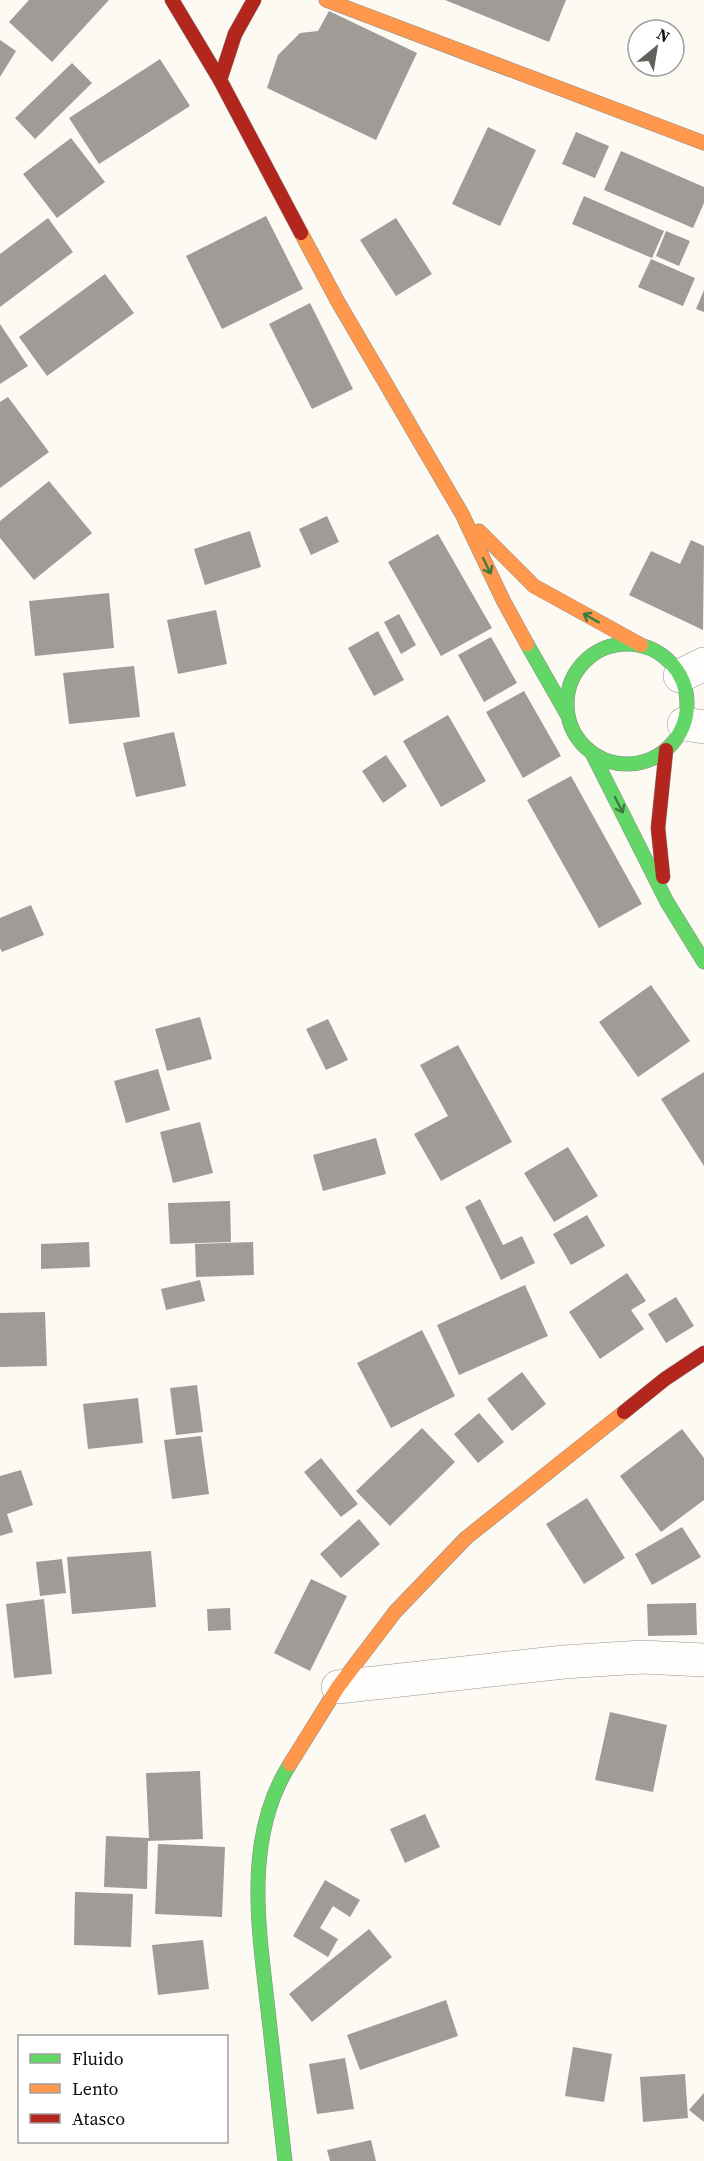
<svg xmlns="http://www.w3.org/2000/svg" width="704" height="2161" font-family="'Source Serif 4',serif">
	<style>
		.building { fill: #9f9c98 }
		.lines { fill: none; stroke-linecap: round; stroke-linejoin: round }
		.street-casing { stroke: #959491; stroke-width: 34 }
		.fast-casing { stroke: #8c8b87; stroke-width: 15 }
		.slow-casing { stroke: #8c8b87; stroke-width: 15 }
		.jam-casing { stroke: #8c8b87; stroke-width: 15 }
		.street { stroke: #fffefd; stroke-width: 33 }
		.fast { stroke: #63d668; stroke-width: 14 }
		.slow { stroke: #ff974d; stroke-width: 14 }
		.jam { stroke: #b3261e; stroke-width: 14 }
		.oneway { stroke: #3d7c40 }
	</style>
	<rect width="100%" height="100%" fill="#fcfaf2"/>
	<path class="building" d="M29 0H109L52 62 9 22Z
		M445 0H566L549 42Z
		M329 11 417 53 376 140 267 88 278 55 300 33 318 31Z
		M0 40 16 51 0 77Z
		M160 59 190 106 99 164 69 118Z
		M72 63 92 83 35 139 15 118Z
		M488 127 536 150 500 226 452 204Z
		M576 132 609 146 595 178 562 164Z
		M71 138 105 182 57 218 23 174Z
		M621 151 704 187V203L693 228 604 190Z
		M584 196 664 231 652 258 572 224Z
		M266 216 303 289 222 329 186 256Z
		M48 218 73 252 0 307V254Z
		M396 218 432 274 396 296 360 240Z
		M666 231 690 241 679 266 656 256Z
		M651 259 695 278 683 306 638 287Z
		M105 274 134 313 47 376 19 337Z
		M704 290V312L696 309Z
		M310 303 353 389 312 409 269 324Z
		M0 324 28 366 0 384Z
		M8 397 49 452 0 488V402Z
		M49 481 92 533 34 580 0 538V521Z
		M327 516 339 542 311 555 299 529Z
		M250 531 261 567 205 585 194 549Z
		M438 534 492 628 441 656 388 562Z
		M691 540 704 546 703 630 629 595 651 551 680 564Z
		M109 593 114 648 35 656 29 601Z
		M216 610 227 664 178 674 167 620Z
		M399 614 416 645 401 654 384 622Z
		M378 631 404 680 374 696 348 648Z
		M491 637 517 683 484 702 458 655Z
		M134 666 140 717 69 724 63 673Z
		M524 691 561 756 523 778 486 712Z
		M448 715 486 781 441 807 403 741Z
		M174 732 186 786 136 797 123 743Z
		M386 755 407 786 383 803 362 771Z
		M571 776 642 904 599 928 527 800Z
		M31 905 44 935 2 952 0 948V918Z
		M651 985 690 1041 638 1077 599 1022Z
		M200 1017 212 1059 167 1071 155 1029Z
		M328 1019 348 1060 326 1070 306 1029Z
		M458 1045 512 1142 441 1181 414 1134 448 1116 420 1065Z
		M158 1069 170 1110 126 1123 114 1081Z
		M704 1072V1166L661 1099Z
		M200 1122 213 1173 173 1183 160 1132Z
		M376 1138 386 1174 323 1191 313 1155Z
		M568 1147 598 1196 554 1222 524 1173Z
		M480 1199 503 1245 522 1236 535 1263 501 1280 465 1207Z
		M230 1201 231 1242 170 1244 168 1203Z
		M587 1215 605 1246 571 1265 553 1234Z
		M89 1242 90 1267 41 1269V1244Z
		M253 1242 254 1275 196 1277 195 1244Z
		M627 1273 646 1301 631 1310 644 1329 600 1359 569 1312Z
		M200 1280 205 1301 166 1310 161 1289Z
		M525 1285 548 1336 459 1375 437 1325Z
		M676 1297 694 1326 666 1343 648 1314Z
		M45 1312 47 1366 0 1367V1313Z
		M422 1330 455 1396 391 1428 357 1363Z
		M522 1372 546 1404 512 1431 487 1399Z
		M197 1385 203 1432 176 1435 170 1388Z
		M138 1398 143 1443 88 1449 83 1404Z
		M479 1413 504 1442 478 1463 454 1434Z
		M422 1428 455 1462 390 1526 356 1491Z
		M682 1429 704 1458V1500L661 1532 620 1476Z
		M201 1436 209 1494 172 1499 164 1440Z
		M321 1458 358 1504 341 1517 304 1472Z
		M21 1470 33 1505 7 1514 13 1532 0 1536V1476Z
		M587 1498 625 1558 584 1584 546 1524Z
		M359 1519 380 1544 341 1578 320 1554Z
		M682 1527 701 1557 652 1585 635 1554Z
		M151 1551 156 1607 72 1614 67 1557Z
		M62 1559 66 1593 40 1596 36 1562Z
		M311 1579 347 1596 310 1671 274 1653Z
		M44 1599 52 1674 14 1678 6 1604Z
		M696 1603 697 1635 648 1636 647 1604Z
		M230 1608 231 1630 208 1631 207 1609Z
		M610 1712 667 1725 653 1792 595 1780Z
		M200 1771 203 1839 148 1841 147 1889 104 1887 106 1836 149 1838 146 1773Z
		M425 1814 440 1847 405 1863 390 1829Z
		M158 1844 225 1847 222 1917 155 1914Z
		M325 1880 360 1900 350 1917 333 1906 320 1928 338 1939 328 1957 293 1936Z
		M75 1892 133 1894 131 1947 74 1945Z
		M369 1929 392 1957 312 2022 289 1994Z
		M203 1940 209 1989 158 1995 152 1945Z
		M446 2000 458 2036 360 2070 347 2035Z
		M573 2047 612 2054 604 2102 565 2096Z
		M345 2058 354 2109 317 2114 309 2064Z
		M685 2074 688 2118 643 2122 640 2077Z
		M704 2093V2122L689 2110Z
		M371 2140 376 2161H330L327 2150Z"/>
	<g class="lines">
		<defs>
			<path id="street" d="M680 676 704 664
				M684 724 704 727
				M338 1687 564 1662 642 1657 704 1660"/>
			<path id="fast" d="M527 644 568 716
				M567 704a60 60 0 1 1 120 0a60 60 0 1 1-120 0Z
				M592 753 667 902 704 962
				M285 2161C279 2111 274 2061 268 2010 259 1929 243 1838 290 1764"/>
			<path id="slow" d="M326 0 704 143
				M301 233 338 302 462 514 503 600 527 644
				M479 531 534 586 641 645
				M290 1764 338 1687 395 1612 466 1538 624 1412"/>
			<path id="jam" d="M172 0 220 80 301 233
				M220 80 235 34 254 0
				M663 877 658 828 666 750
				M624 1412 665 1379 704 1353"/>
		</defs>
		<use href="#street" class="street-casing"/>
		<use href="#fast" class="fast-casing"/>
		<use href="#slow" class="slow-casing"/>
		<use href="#jam" class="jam-casing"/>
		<use href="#street" class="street"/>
		<use href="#fast" class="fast"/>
		<use href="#slow" class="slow"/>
		<use href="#jam" class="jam"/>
	</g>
	<defs><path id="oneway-shaft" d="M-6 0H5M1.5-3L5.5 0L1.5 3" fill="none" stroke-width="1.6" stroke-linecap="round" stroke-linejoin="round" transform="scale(1.5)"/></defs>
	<g class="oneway">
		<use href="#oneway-shaft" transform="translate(487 566) rotate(64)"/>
		<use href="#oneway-shaft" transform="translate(591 618) rotate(-151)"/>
		<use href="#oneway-shaft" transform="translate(619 805) rotate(63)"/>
	</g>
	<rect x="18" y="2035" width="210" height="108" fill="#ffffff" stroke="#9f9f9f" stroke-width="1.5"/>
	<rect x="30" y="2054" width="30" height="9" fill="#63d668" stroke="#9f9f9f" stroke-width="1.5"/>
	<text x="72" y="2065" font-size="18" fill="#0e0e0e">Fluido</text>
	<rect x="30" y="2084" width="30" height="9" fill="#ff974d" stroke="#9f9f9f" stroke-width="1.5"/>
	<text x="72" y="2095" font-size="18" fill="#0e0e0e">Lento</text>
	<rect x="30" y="2114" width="30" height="9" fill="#b3261e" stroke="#9f9f9f" stroke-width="1.5"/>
	<text x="72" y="2125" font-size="18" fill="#0e0e0e">Atasco</text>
	<g transform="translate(656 48) rotate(30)"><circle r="28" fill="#ffffff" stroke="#9f9f9f" stroke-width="1.5"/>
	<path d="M0-4.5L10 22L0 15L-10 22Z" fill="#61615e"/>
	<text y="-9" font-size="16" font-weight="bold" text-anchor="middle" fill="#0e0e0e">N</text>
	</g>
</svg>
